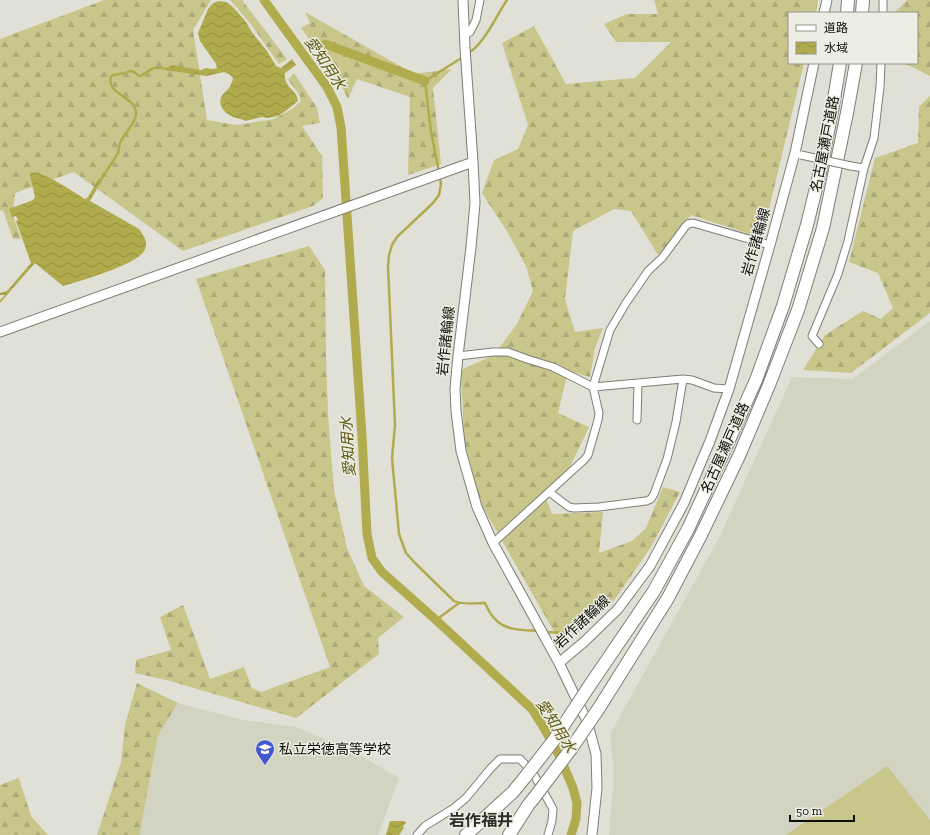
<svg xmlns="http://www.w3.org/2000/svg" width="930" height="835" font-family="'Zilla Slab','Noto Sans JP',serif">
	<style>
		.built { fill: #d3d3c2 }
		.forest { fill: url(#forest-firs) }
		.pitch { fill: #c8c68b }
		.water { fill: url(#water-waves) }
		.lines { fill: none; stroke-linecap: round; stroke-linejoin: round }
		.stream { stroke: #b0ab4c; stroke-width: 2.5 }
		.canal { stroke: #b0ab4c; stroke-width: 9 }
		.street-casing { stroke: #7e7e76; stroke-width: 9 }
		.secondary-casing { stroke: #7e7e76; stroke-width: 11 }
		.highway-casing { stroke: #7e7e76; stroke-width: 14 }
		.street { stroke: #fff; stroke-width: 7 }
		.secondary { stroke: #fff; stroke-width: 9 }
		.highway { stroke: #fff; stroke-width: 12 }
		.street-bridge-casing { stroke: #7e7e76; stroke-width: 9; stroke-linecap: butt }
		.highway-bridge-casing { stroke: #7e7e76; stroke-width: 14; stroke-linecap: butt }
		.street-bridge { stroke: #fff; stroke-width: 7 }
		.highway-bridge { stroke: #fff; stroke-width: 12 }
		.labels { text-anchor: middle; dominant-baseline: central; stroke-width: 3; stroke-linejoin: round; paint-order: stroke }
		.street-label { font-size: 14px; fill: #0e0e0a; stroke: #edede3 }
		.poi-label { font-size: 14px; fill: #0e0e0a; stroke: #edede3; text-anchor: start }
		.water-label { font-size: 15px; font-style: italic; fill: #5e5913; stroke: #edede3 }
		.quarter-label { font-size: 16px; font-weight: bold; fill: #2d2c25; stroke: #edede3 }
	</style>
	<defs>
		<pattern id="forest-firs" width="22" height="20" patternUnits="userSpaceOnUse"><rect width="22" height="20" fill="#c8c68b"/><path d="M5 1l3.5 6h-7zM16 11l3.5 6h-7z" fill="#aba977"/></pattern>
		<pattern id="water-waves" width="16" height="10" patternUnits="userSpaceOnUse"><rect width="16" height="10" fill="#b0ab4c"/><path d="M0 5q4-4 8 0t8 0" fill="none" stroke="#969241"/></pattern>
	</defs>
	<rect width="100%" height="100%" fill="#e0e0d6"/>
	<path class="built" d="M930 321V835H609L614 775 610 734 720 536 792 377 852 379Z
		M178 703 243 720 296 727 358 754 399 778 378 835H140L142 820 158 735Z"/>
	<path class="forest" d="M104 0H211L193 30 207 120 237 125 274 119 292 109 301 101 299 94 288 80 294 73 317 108 320 123 302 126 322 156 323 198 313 206 183 251 74 172 15 193 13 215 21 239H13L3 210 0 211V39Z
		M230 0H242L287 59 279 64 250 23Z
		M654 0H818L816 13H789V63H804L762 238 691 215 658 255 631 211 614 209 573 231 565 299 575 332 603 328 595 348 590 377 568 371 558 413 589 427 568 471 544 493 552 514 603 512 599 553 632 541 646 528 663 487 680 492 651 547 615 599 581 631 556 635 481 504 464 439 461 370 494 355 517 324 533 291 526 266 508 233 482 193 494 160 518 149 528 125 502 43 534 26 566 84 635 78 671 42H616L604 24 627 14H658Z
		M907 0H930V76L904 63H917V13H894Z
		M305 12 414 74 452 69 433 88 441 164 408 175 410 97 357 79 348 99 337 77 301 28 310 23Z
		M930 96V313L851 373 803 370 825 335 863 311 881 319 893 308 878 273 849 262 875 158 918 143 919 107Z
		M309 246 325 270 326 356 328 415 334 490 347 548 364 586 404 617 378 638 379 654 296 718 170 681 135 673 136 660 171 650 160 617 183 605 210 679 244 667 252 688 261 692 330 667 196 279Z
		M137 683 178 703 158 735 142 820 140 835H97L121 762 125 725Z
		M19 778 31 816 48 835H0V785Z"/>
	<path class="pitch" d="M887 766 930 820V835H786Z"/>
	<path class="water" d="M218 1 226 2 233 7 246 22 251 31 267 51 276 66 281 68 292 59 296 65 285 73C283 88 297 89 298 101L287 110 278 116 267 118 262 117 245 121C241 118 237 119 233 117 224 113 216 104 223 94 226 91 230 88 231 84 232 83 233 79 233 78L229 74 224 72 207 76 172 71H167L166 68 172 65 201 70 206 68 212 69 217 68 216 64 200 41 198 33 208 9 212 4Z
		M32 172C46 173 72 191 85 199L88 197 99 178 102 180 90 201 139 229C144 236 149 243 144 251 136 265 80 281 63 286L35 263 0 303V300L5 295H0V293L7 291 31 263 16 221 18 220 16 216 12 217 9 209 33 200 35 197 30 175V173Z
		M390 821H404L406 823 403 826 404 828 399 835H386Z"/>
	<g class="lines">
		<path class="stream" d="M467 54C484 45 496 16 507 0
			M439 172 431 132 425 81 463 57
			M440 177 441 184 439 195 433 203 397 237 392 245 389 255 388 266 395 425 392 458 399 534 406 553 415 563 454 601C462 605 475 603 485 603 488 610 492 617 498 622 509 631 526 630 539 631
			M100 182C104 173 114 161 118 153 119 149 119 145 121 141 125 133 138 120 136 111 133 96 106 94 111 76 118 73 123 75 130 71L134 72 139 76C146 75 149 68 156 68 160 67 165 69 169 69
			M436 620 459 603
			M544 632 569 633"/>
		<path class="canal" d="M264 0 327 87 337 107 341 127 356 347 362 436 367 534 372 558 382 572 436 620 532 709 544 728 560 757 573 788 577 803 576 819 571 835
			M325 44 425 81"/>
		<defs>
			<path id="street" d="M883 13V0
				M464 35 470 32 476 20 480 0
				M851 166 864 168 874 138 880 87 881 63
				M819 344 812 336 838 274 848 241 864 168
				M458 356 493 352H508L527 359 553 367 593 387 683 379 692 380 714 388 729 389
				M637 420 638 383
				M549 492 569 507 574 508 599 507 646 501 651 499 654 494 667 459 676 422 683 379
				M493 543 585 459 588 455 598 420 599 413 593 387 610 330 626 303 648 271 662 258 685 227 688 224 693 223 770 245
				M417 835 425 826 454 808 466 798 490 769 500 759H520L533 773 553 809 552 821 548 835"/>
			<path id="secondary" d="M463 0 465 48 473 162 475 203 471 247 458 356 455 389 456 411 461 451 477 507 493 543 559 663 587 721 596 754 597 788 592 835
				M824 13 827 0
				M0 332 473 162
				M559 663 584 642 618 609 650 566 684 503 710 441 729 389 770 245 795 153 814 63"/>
			<path id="highway" d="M847 13 848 0
				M862 13 863 0
				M588 688 654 591 688 529 725 449 756 380 783 306 807 225 820 172 832 111 840 63
				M599 708 668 598 701 535 739 456 769 385 798 310 823 228 847 113 856 63
				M466 835 513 792 526 776
				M509 835 529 804 534 798"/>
		</defs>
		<use href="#street" class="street-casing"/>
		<use href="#secondary" class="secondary-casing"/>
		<use href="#highway" class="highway-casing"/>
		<use href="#street" class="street"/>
		<use href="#secondary" class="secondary"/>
		<use href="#highway" class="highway"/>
		<defs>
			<path id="street-bridge" d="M801 155 851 166"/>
			<path id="highway-bridge" d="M526 776 554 740 588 688
				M534 798 571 749 599 708"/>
		</defs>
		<use href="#street-bridge" class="street-bridge-casing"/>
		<use href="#highway-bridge" class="highway-bridge-casing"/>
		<use href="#street-bridge" class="street-bridge"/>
		<use href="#highway-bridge" class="highway-bridge"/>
	</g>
	<defs>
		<symbol id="school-pin" viewBox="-11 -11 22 30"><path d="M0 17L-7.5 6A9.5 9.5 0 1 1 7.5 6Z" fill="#4259cc" stroke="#edede3"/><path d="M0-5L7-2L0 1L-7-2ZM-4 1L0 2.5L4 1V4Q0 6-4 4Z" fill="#fff"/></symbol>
	</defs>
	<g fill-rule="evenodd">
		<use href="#school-pin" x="254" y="738" width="22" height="30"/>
	</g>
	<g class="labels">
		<g class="street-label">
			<text transform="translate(825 144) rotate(-79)">名古屋瀬戸道路</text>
			<text transform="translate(756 242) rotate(-74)">岩作諸輪線</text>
			<text transform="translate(446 341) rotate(-84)">岩作諸輪線</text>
			<text transform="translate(725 448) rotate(-66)">名古屋瀬戸道路</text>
			<text transform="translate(582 622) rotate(-43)">岩作諸輪線</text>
		</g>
		<g class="poi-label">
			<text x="279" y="749">私立栄徳高等学校</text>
		</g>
		<g class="water-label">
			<text transform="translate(325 63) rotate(56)">愛知用水</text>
			<text transform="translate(348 447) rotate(-94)">愛知用水</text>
			<text transform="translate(556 726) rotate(58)">愛知用水</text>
		</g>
		<g class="quarter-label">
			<text x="481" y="820">岩作福井</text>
		</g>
	</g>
	<rect x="788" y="12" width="130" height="52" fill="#edede3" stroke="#94948c"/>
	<rect x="796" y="25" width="20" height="6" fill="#ffffff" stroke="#94948c"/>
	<text x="824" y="32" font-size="12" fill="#0e0e0a">道路</text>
	<rect x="796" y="42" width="20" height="12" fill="url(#water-waves)" stroke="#94948c"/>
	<text x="824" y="52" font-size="12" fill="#0e0e0a">水域</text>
	<path d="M790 815v6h64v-6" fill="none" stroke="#0e0e0a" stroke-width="2"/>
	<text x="796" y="815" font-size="12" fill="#0e0e0a" stroke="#edede3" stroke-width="3" paint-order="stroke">50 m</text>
</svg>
